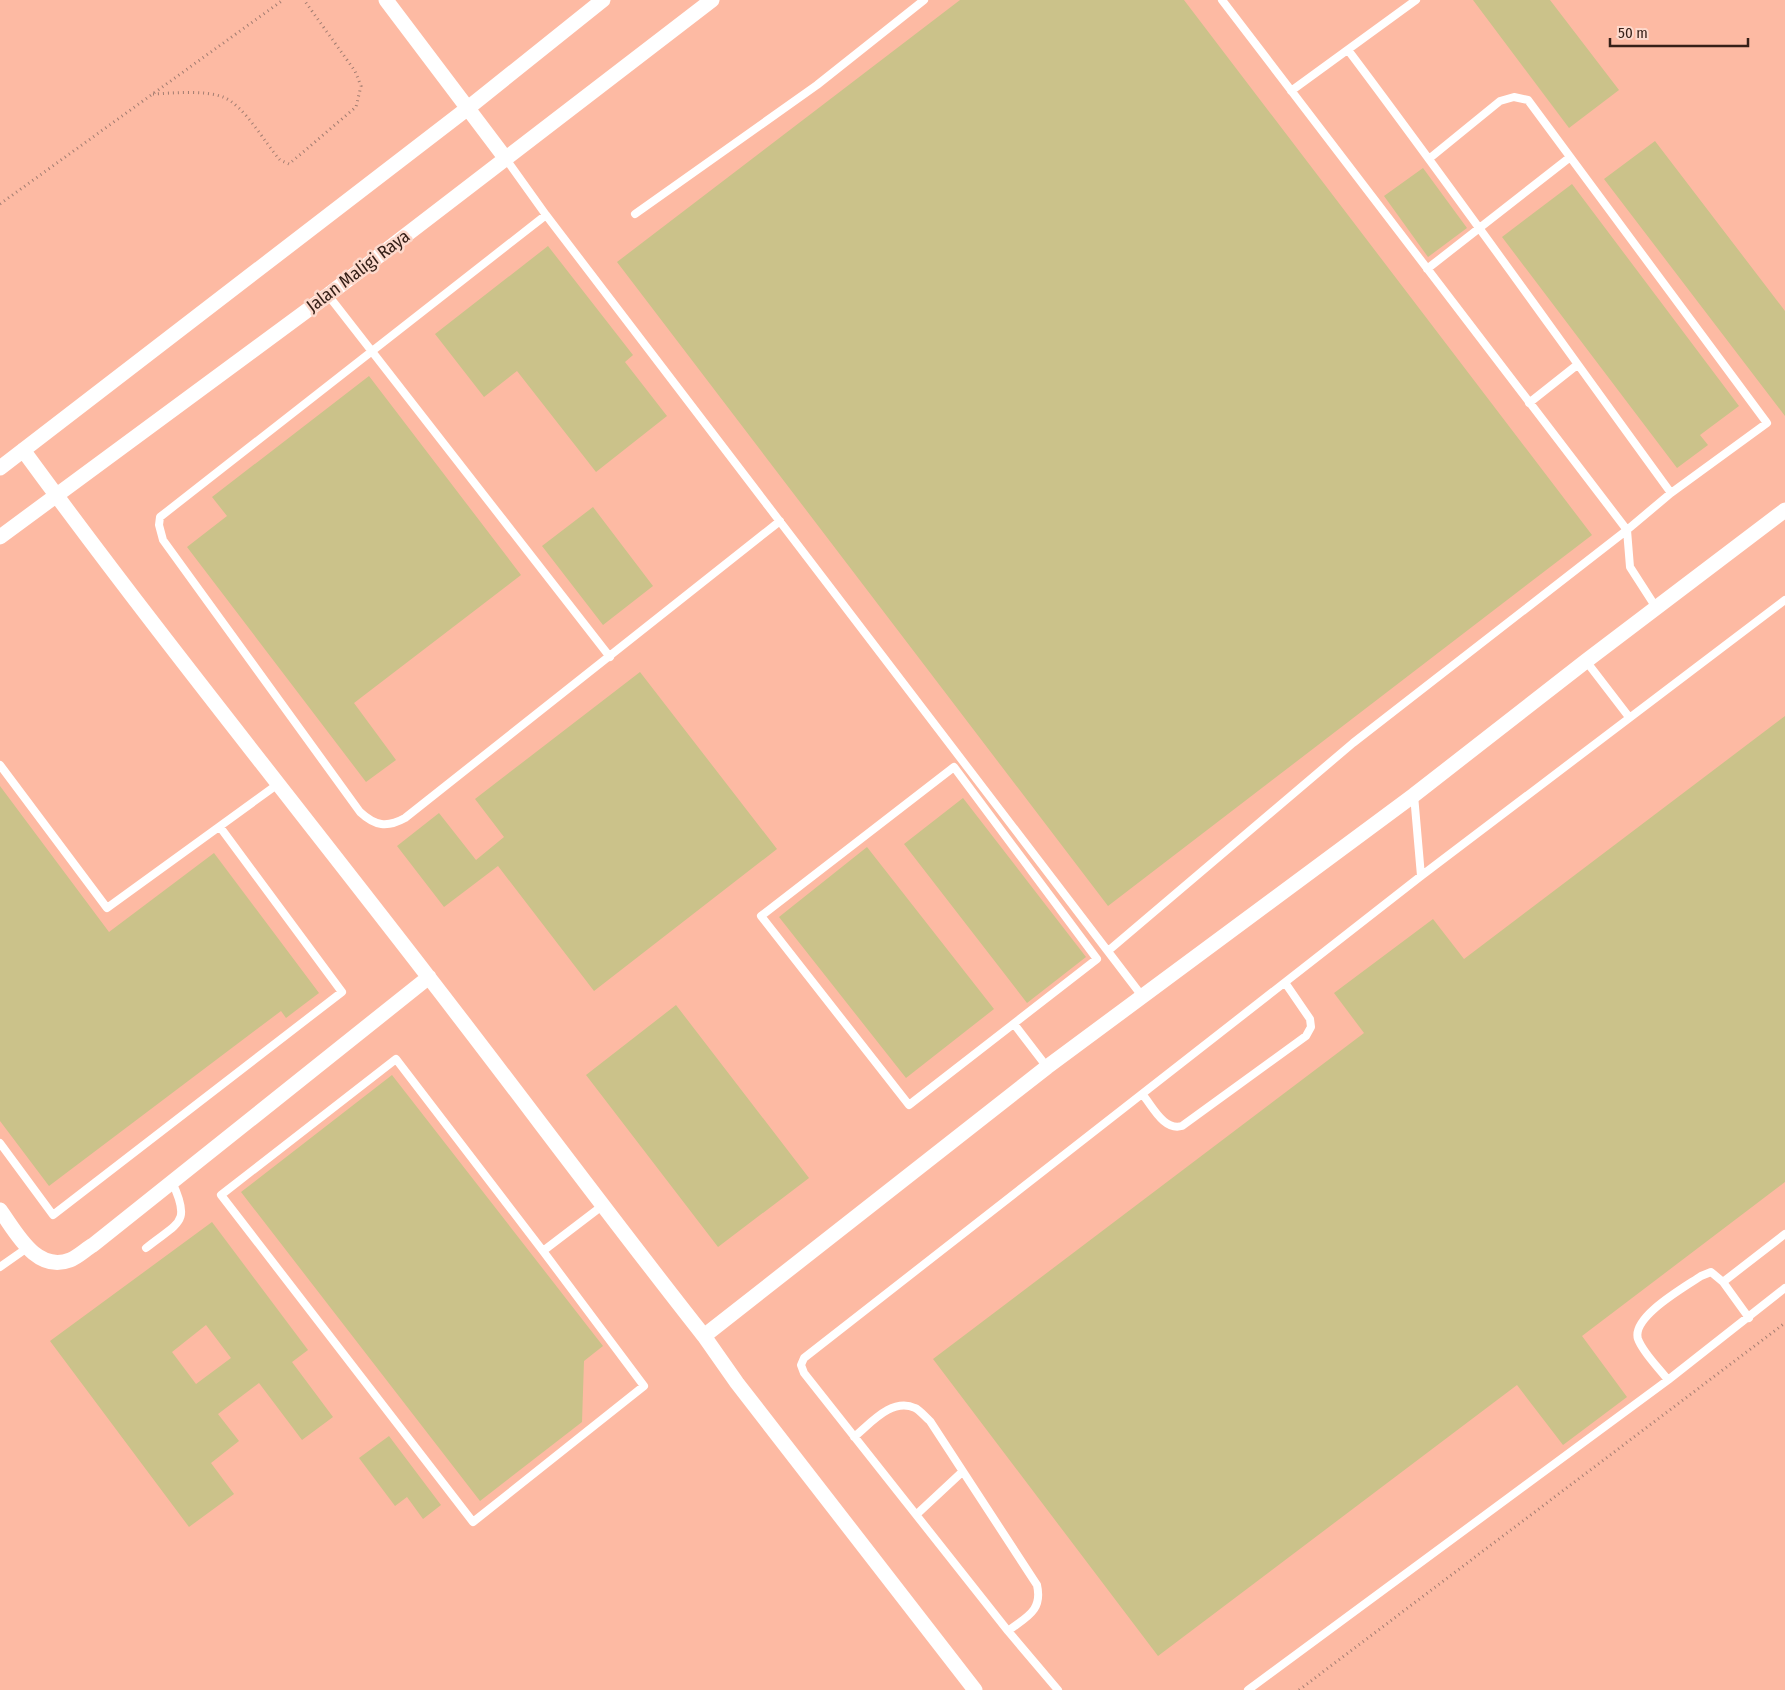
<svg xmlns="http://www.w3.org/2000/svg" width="1785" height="1690" font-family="'Fira Sans Condensed',sans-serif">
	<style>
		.built { fill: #fdbaa3 }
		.building { fill: #cbc28a; fill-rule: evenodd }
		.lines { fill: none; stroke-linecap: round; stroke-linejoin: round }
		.path { stroke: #a27d71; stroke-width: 3; stroke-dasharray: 1 4; stroke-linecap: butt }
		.service { stroke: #fff; stroke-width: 8 }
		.minor { stroke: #fff; stroke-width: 15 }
		.labels { text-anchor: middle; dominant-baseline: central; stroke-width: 5; stroke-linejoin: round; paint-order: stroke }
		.street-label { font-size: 18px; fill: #362018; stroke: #fdd9cc }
	</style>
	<rect width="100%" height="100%" fill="#f8c8b8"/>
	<path class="built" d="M0 0H1785V1690H0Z"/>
	<path class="building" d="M960 0H1184L1592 535 1108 906 617 262Z
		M1473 0H1550L1619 90 1569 128Z
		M1655 141 1785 311V416L1604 179Z
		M1423 168 1467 228 1428 257 1384 196Z
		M1572 184 1739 406 1700 435 1708 445 1677 468 1502 237Z
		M548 246 633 355 625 362 667 416 596 472 517 371 484 397 435 334Z
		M369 376 521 575 354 703 396 760 366 782 187 547 227 516 212 497Z
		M593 507 653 586 603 625 542 546Z
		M640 672 777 849 594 991 498 866 444 907 397 846 439 813 476 860 504 837 475 799Z
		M1785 716V1182L1582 1336 1627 1397 1563 1445 1517 1385 1158 1656 933 1359 1364 1033 1334 993 1433 919 1464 959Z
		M0 786 109 932 214 853 319 993 286 1018 281 1011 49 1186 0 1121Z
		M963 798 1086 957 1027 1003 904 844Z
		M867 847 994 1009 906 1078 779 917Z
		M676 1005 809 1178 718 1247 586 1075Z
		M392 1075 603 1346 584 1361 582 1422 480 1501 241 1192Z
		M212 1222 308 1350 292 1362 333 1417 302 1440 259 1383 218 1414 239 1441 211 1463 234 1494 189 1527 50 1341ZM206 1325 231 1358 196 1384 172 1352Z
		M389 1436 441 1505 423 1519 407 1497 395 1506 359 1458Z"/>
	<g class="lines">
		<path class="path" d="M153 94C173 93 205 90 223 97 244 105 265 143 280 160L289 164 356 107 361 86 355 71 304 0
			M0 204 283 0
			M1299 1690 1785 1323"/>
		<path class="service" d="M1222 0 1627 530 1630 567 1657 609
			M1348 50C1458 196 1563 345 1671 493
			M1291 91 1416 0
			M506 159 546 215 1142 996
			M635 214 817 85 924 0
			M546 215 160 517 159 525 163 540 360 812C375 826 387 828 405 818L780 521
			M1427 269 1569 158
			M328 295 610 657
			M1529 403 1577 365
			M1586 661 1629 717
			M0 765 107 908 278 784
			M954 767 1097 959 909 1105 761 916Z
			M1414 795 1421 876
			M1108 951 1353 743 1627 530 1671 493 1767 423 1528 100 1514 97 1500 101 1430 158
			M1014 1024 1047 1067
			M1143 1095C1153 1107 1164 1131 1182 1126L1306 1036 1311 1027 1310 1019 1286 984
			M0 1143 53 1215 342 992 220 827
			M146 1248C178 1222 192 1224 172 1182
			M543 1251 644 1386 473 1522 221 1195 396 1059 543 1251 602 1206
			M0 1267 27 1248
			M1723 1282 1785 1234
			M1668 1380C1659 1368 1643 1353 1638 1339 1631 1317 1685 1287 1701 1276L1711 1272 1723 1282 1749 1318
			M854 1437C870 1424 892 1397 915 1408 920 1410 925 1417 930 1421L1037 1585C1043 1611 1026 1617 1008 1631
			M917 1514 961 1473
			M1058 1690 1008 1631 804 1373 801 1365 804 1358 1421 876 1785 600
			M1248 1690 1668 1380 1785 1288"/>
		<path class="minor" d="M386 0 506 159
			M23 450C153 628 292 800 427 975 520 1095 610 1217 704 1336L1047 1067 1414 795 1586 661 1785 510
			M0 468 468 108 603 0
			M0 537 328 295 712 0
			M0 1210C16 1232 36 1273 70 1260 78 1257 86 1249 93 1245L429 977
			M704 1336 737 1383 975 1690"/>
	</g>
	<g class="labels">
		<g class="street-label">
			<text transform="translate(358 271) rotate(-37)">Jalan Maligi Raya</text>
		</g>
	</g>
	<path d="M1610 38v8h138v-8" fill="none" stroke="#362018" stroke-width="2.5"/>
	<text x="1618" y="38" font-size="15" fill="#362018" stroke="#fdd9cc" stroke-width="4" paint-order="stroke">50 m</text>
</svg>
